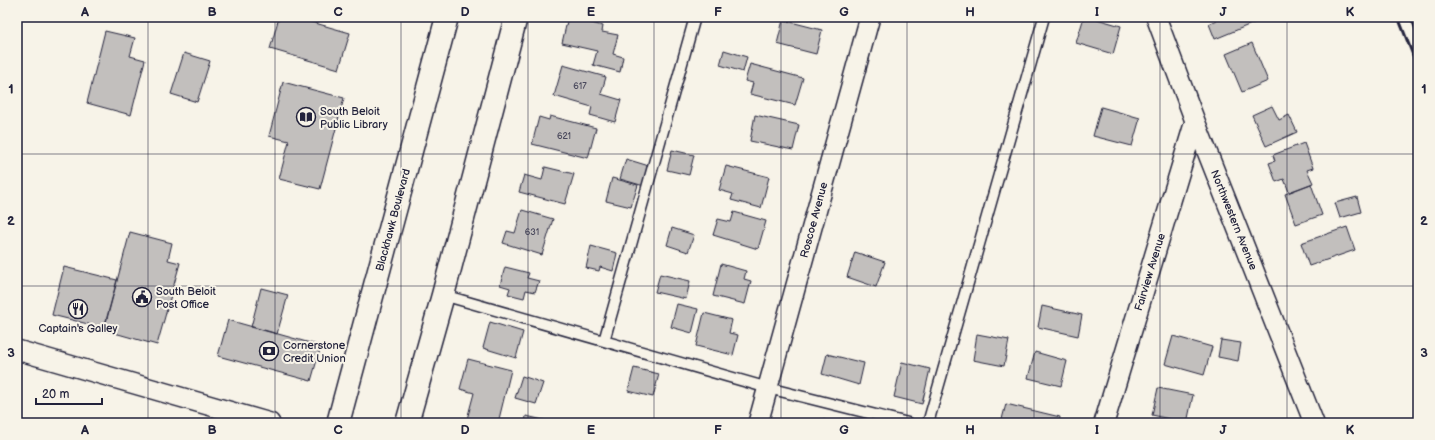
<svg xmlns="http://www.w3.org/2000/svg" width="1435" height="440" font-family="'Balsamiq Sans',sans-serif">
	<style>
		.building { fill: #c2bfbd; stroke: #22223b }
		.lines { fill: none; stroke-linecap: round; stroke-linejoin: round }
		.lane-casing { stroke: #22223b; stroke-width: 13 }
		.street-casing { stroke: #22223b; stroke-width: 22 }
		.primary-casing { stroke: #22223b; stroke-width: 25 }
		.lane { stroke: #f7f3e8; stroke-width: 10 }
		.street { stroke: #f7f3e8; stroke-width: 19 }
		.primary { stroke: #f7f3e8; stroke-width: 22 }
		.rail { stroke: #22223b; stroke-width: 3 }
		.grid { fill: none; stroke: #22223b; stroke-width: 1; stroke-opacity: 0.55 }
		.labels { text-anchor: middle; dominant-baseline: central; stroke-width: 4; stroke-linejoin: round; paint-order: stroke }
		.number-label { font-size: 9px; fill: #4a495c }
		.poi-label { font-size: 11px; fill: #22223b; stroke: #f7f3e8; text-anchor: start }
		.street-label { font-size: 11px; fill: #22223b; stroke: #f7f3e8 }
		.neatline { fill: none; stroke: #22223b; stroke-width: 1.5 }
		.grid-label { font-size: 13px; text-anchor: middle; font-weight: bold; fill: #22223b }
	</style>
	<rect width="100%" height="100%" fill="#f7f3e8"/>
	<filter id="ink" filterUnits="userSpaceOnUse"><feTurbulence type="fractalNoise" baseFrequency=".025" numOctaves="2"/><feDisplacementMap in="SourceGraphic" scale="8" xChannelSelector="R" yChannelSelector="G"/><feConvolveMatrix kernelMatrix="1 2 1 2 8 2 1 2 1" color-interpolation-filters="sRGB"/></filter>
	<g filter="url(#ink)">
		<path class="building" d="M279 17H294L350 33 339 69 270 49Z
			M568 17 603 26 602 32 618 35 613 54 623 57 620 72 593 65 597 51 562 43Z
			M1084 17H1090L1121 26 1113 54 1076 43Z
			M1216 17H1254L1256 22 1215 39 1209 24 1217 20Z
			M783 20 822 30 816 54 777 44Z
			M105 31 135 38 130 56 145 60 131 115 87 103Z
			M1252 43 1268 81 1242 92 1226 54Z
			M724 50 747 57 743 72 720 65Z
			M184 53 210 61 197 102 171 94Z
			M750 64 803 78 795 105 750 94 753 83 745 81Z
			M563 65 606 77 601 94 621 100 615 122 590 115 592 107 554 96Z
			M283 82 344 98 320 189 279 179 289 141 269 136Z
			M1272 106 1279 120 1289 115 1297 132 1266 146 1252 115Z
			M1101 107 1140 118 1132 146 1093 136Z
			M755 115 799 125 793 150 750 141Z
			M550 116 596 128 588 158 532 144 539 117 549 120Z
			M1304 143 1313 168 1307 170 1313 183 1289 192 1284 179 1276 182 1269 163 1275 161 1273 155Z
			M672 150 694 155 689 175 667 170Z
			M626 159 649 166 644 186 620 179Z
			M726 166 769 177 761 208 731 200 733 194 719 190Z
			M545 167 574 174 565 204 519 192 524 175 542 180Z
			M612 178 638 185 631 207 606 201Z
			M1311 184 1322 215 1296 224 1285 194Z
			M1357 197 1361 212 1340 218 1335 203Z
			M522 210 553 219 542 255 503 243 507 231 515 233Z
			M734 212 766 221 758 249 713 235 718 219 731 222Z
			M1347 227 1355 250 1309 266 1301 243Z
			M672 228 694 235 688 252 667 245Z
			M130 232 172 243 168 260 180 263 157 345 104 330Z
			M591 246 617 253 613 271 600 267 599 271 586 268Z
			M855 252 885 262 876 287 847 277Z
			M721 264 746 271 744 279 751 281 745 304 713 296Z
			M64 267 117 280 104 328 52 315Z
			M505 267 529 273 527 278 539 281 535 292 526 290 524 298 508 294 510 288 500 285Z
			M660 274 690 281 686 299 655 292Z
			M261 288 288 295 277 334 251 327Z
			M677 304 698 309 692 333 671 327Z
			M1042 306 1082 315 1078 336 1038 327Z
			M704 313 732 320 729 333 738 335 733 355 696 346Z
			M228 320 321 346 311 381 218 356Z
			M490 322 523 332 516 358 483 348Z
			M977 334 1009 340 1004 366 973 360Z
			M1173 336 1212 347 1204 375 1165 364Z
			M1221 340 1241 343 1238 361 1218 357Z
			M1035 352 1067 361 1061 386 1028 378Z
			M827 354 864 363 859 385 822 374Z
			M468 359 511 370 498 423H466L474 393 460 389Z
			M902 362 930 369 922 404 894 397Z
			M634 368 659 374 653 397 628 391Z
			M522 376 543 383 536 404 515 398Z
			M1158 388 1193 395 1187 423 1152 415Z
			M1006 404 1060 417 1059 423H1001Z
			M526 416 552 422V423H525Z
			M821 419 836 423H820Z"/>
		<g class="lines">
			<defs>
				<path id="lane" d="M443 295 768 388 908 423
					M604 341 695 17
					M928 423 1044 17"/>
				<path id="street" d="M1156 17 1195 121 1314 423
					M17 350 270 423
					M758 423 870 17
					M1104 423 1195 121"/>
				<path id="primary" d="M338 423 447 17
					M407 423 443 295 516 17"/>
			</defs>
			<use href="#lane" class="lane-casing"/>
			<use href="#street" class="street-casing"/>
			<use href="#primary" class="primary-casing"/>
			<use href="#lane" class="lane"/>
			<use href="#street" class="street"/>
			<use href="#primary" class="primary"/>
			<path class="rail" d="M1398 17 1418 68
				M1411 17 1418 35"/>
		</g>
	</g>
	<path class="grid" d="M148 17V423M275 17V423M401 17V423M528 17V423M654 17V423M781 17V423M907 17V423M1034 17V423M1160 17V423M1287 17V423M17 154H1418M17 286H1418"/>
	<defs>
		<symbol id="library-ring" viewBox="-11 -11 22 22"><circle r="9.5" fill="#f7f3e8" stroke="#22223b" stroke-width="1.5"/><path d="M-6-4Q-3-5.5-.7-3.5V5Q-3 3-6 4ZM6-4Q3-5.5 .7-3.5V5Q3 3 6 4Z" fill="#22223b"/></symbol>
		<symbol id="civic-ring" viewBox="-11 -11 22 22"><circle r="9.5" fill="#f7f3e8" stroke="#22223b" stroke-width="1.5"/><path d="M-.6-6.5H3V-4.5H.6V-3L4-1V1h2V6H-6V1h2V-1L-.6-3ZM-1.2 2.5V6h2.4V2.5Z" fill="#22223b"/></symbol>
		<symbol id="restaurant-ring" viewBox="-11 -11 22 22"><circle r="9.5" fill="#f7f3e8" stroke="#22223b" stroke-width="1.5"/><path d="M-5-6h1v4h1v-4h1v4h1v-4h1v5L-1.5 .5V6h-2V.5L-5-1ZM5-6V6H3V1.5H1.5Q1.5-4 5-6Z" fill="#22223b"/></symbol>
		<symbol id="bank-ring" viewBox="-11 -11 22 22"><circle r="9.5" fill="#f7f3e8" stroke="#22223b" stroke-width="1.5"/><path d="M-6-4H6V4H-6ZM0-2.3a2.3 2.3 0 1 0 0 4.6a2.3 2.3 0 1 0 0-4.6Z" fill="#22223b"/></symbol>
	</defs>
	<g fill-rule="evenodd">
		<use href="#library-ring" x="295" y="106" width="22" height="22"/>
		<use href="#civic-ring" x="131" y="286" width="22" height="22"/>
		<use href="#restaurant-ring" x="67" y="298" width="22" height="22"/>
		<use href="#bank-ring" x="258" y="340" width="22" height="22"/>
	</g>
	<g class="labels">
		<g class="number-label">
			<text x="580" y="86">617</text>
			<text x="564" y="136">621</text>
			<text x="532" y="232">631</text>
		</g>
		<g class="poi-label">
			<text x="320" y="111">South Beloit<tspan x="320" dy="13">Public Library</tspan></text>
			<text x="156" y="291">South Beloit<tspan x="156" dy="13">Post Office</tspan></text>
			<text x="78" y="328" text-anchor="middle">Captain's Galley</text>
			<text x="283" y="345">Cornerstone<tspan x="283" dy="13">Credit Union</tspan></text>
		</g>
		<g class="street-label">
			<text transform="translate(393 220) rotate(-75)">Blackhawk Boulevard</text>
			<text transform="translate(814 220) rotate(-75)">Roscoe Avenue</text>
			<text transform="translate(1234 220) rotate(68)">Northwestern Avenue</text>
			<text transform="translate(1150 272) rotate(-73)">Fairview Avenue</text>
		</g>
	</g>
	<rect width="1435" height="440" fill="none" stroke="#f7f3e8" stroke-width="44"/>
	<path d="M36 398v6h66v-6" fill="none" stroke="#22223b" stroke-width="2"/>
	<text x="42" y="398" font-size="12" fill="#22223b" stroke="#f7f3e8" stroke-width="3" paint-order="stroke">20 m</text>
	<rect x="22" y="22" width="1391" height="396" class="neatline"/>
	<g class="grid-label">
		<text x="85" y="16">A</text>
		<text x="212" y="16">B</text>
		<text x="338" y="16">C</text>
		<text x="465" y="16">D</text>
		<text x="591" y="16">E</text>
		<text x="718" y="16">F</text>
		<text x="844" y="16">G</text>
		<text x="970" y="16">H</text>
		<text x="1097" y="16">I</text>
		<text x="1223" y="16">J</text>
		<text x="1350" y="16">K</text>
		<text x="11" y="93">1</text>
		<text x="1424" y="93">1</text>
		<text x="11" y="225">2</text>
		<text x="1424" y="225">2</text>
		<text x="11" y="357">3</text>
		<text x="1424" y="357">3</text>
		<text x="85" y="434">A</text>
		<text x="212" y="434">B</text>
		<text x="338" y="434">C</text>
		<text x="465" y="434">D</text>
		<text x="591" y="434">E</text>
		<text x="718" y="434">F</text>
		<text x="844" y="434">G</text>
		<text x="970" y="434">H</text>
		<text x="1097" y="434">I</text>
		<text x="1223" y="434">J</text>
		<text x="1350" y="434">K</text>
	</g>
</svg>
